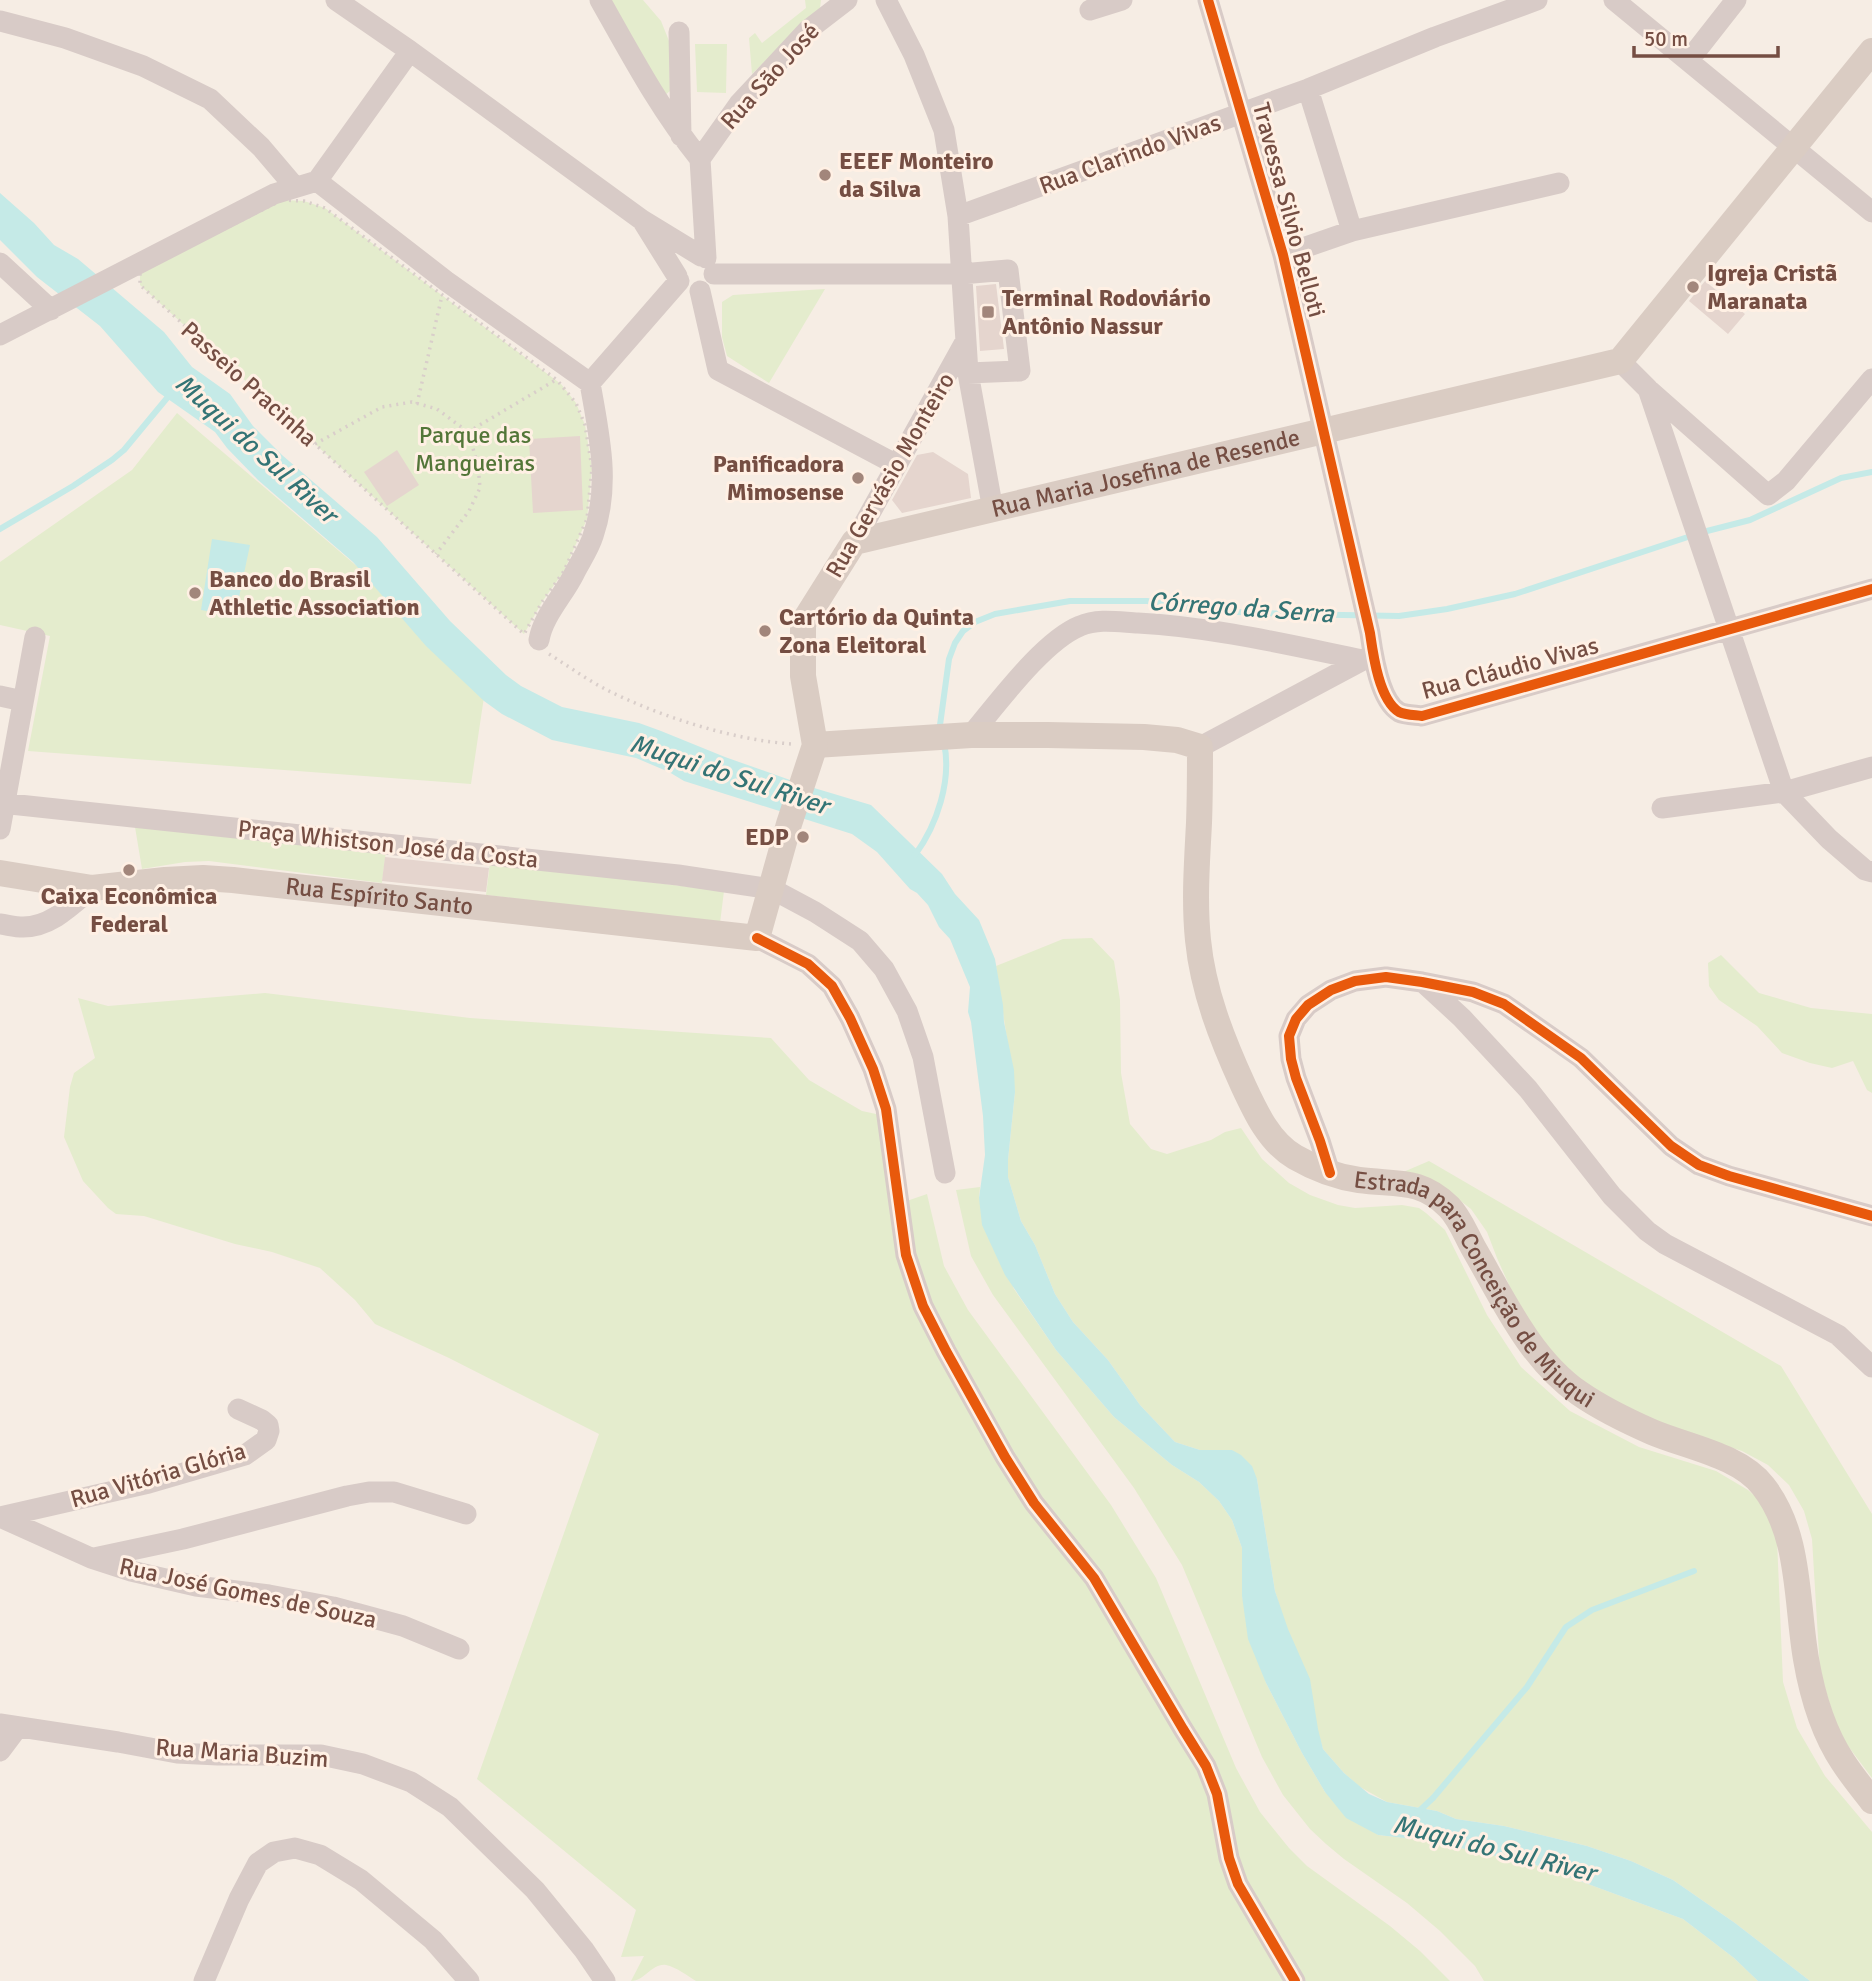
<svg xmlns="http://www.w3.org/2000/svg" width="1872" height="1981" font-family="Signika,sans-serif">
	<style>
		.green { fill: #e4eccd }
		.water { fill: #c5eae7 }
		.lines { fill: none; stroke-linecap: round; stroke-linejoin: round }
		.stream { stroke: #c5eae7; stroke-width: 6 }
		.building { fill: #e5d5ce }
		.path { stroke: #d9ceca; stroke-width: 3.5; stroke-dasharray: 2 5; stroke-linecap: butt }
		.minor { stroke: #d8cbc7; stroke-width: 21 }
		.major { stroke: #daccc3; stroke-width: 26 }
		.cycleway-casing { stroke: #fff0e4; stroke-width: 15 }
		.cycleway { stroke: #e8590c; stroke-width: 10 }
		.poi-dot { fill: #a2867b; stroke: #fff0e4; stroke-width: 2.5 }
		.labels { text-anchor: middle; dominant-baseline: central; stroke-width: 6; stroke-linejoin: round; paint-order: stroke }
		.street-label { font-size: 24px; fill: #754e43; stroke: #fff0e4 }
		.poi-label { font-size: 24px; font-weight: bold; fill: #754e43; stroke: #fff0e4; text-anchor: start }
		.park-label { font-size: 24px; fill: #537638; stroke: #fff0e4 }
		.water-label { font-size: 26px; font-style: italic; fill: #347475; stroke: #fff0e4 }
	</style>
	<rect width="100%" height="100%" fill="#f6ede4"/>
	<path class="green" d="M607 0H643L661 21 669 41 670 91 665 95Z
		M805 0H821L820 8 752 74 749 38 755 33 762 43 806 8Z
		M695 44H727L726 93 697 92Z
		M282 200 304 201 325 208 561 384 576 403 585 425 592 468 587 519 564 571 542 602 524 634 140 285V271Z
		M825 289 769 383 727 356 722 337V302L733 295Z
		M177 413 487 677 471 784 28 751 50 636 0 625V562L132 470Z
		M134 821 386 851 382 883 209 861 185 862 142 869Z
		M490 863 724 891 720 923 486 895Z
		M1092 938 1114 961 1120 1000 1121 1073 1130 1124 1151 1149 1167 1154 1211 1140 1225 1132 1241 1128 1262 1159 1289 1183 1310 1195 1338 1205 1355 1208 1402 1205 1419 1208 1426 1213 1445 1230 1487 1315 1521 1367 1570 1411 1639 1447 1716 1471 1748 1490 1765 1505 1777 1540 1783 1682 1797 1728 1825 1776 1872 1832V1981H1810L1735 1923 1673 1880 1631 1861 1587 1846 1504 1826 1456 1819 1437 1811 1387 1802 1360 1787 1344 1773 1323 1749 1275 1591 1257 1479 1232 1450H1200L1175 1442 1140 1405 1108 1360 1073 1322 1055 1294 1035 1245 1021 1221 1008 1177V1160L1015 1092 996 966 1063 939Z
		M1721 955 1759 993 1811 1008 1872 1014V1093L1867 1090 1853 1061 1832 1068 1810 1063 1782 1053 1757 1026 1719 1000 1709 986 1708 963Z
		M265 993 470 1018 771 1038 809 1080 862 1111 890 1117 898 1204 927 1194 944 1266 968 1310 1111 1505 1156 1578 1236 1768 1260 1812 1289 1848 1307 1866 1390 1926 1420 1951 1450 1981H696C688 1976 676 1967 666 1965 652 1963 645 1981 631 1981L644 1956 621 1957 636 1910 477 1779 599 1434 449 1358 375 1324 355 1300 320 1268 272 1252 235 1244 144 1216 116 1214 108 1208 83 1181 64 1137 70 1087 74 1073 95 1058 78 998 108 1006Z
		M1429 1161 1781 1366 1872 1514V1778L1845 1742 1836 1725 1820 1671 1812 1539 1804 1511 1789 1485 1768 1465 1742 1451 1668 1428 1600 1398 1553 1357 1518 1305 1497 1258 1487 1232 1471 1209 1449 1192 1394 1176Z
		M980 1187 979 1198 1014 1289 1056 1350 1114 1417 1172 1465 1199 1482 1219 1501 1232 1520 1242 1548V1596L1266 1683 1302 1753 1325 1792 1378 1835 1430 1841 1539 1866 1683 1919 1734 1958 1758 1981H1484L1475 1966 1440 1931 1407 1903 1344 1859 1326 1844 1310 1829 1283 1795 1262 1757 1182 1565 1134 1488 993 1295 971 1256 956 1190Z"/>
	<path class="water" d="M0 193 34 223 54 245 78 259 164 332 192 367 230 394 253 426 282 455 377 537 450 621 506 675 521 686 562 707 639 723 661 731 725 757 804 785 871 805 942 874 955 894 979 920 995 959 1003 1005 1004 1022 1014 1070 1015 1092 1008 1160V1177L1021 1221 1035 1245 1055 1294 1073 1322 1108 1360 1140 1405 1175 1442 1200 1450H1232L1241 1455 1252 1466 1257 1479 1275 1591 1288 1629 1310 1679 1318 1729 1323 1749 1344 1773 1369 1794 1387 1802 1437 1811 1456 1819 1504 1826 1587 1846 1631 1861 1673 1880 1735 1923 1810 1981H1758L1734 1958 1683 1919 1539 1866 1430 1841 1378 1835 1346 1818 1325 1792 1302 1753 1266 1683 1248 1639 1242 1596V1548L1232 1520 1219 1501 1199 1482 1172 1465 1114 1417 1056 1350 1005 1275 982 1225 979 1198 985 1155 983 1116 971 1022 968 1012 970 987 950 939 939 927 928 905 917 893 910 889 877 852 852 834 684 781 669 772 636 758 552 740 502 714 484 701 426 646 353 562 258 480 227 448 215 432 158 392 100 326 37 277 0 240Z
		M212 539 250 545 235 616 201 610Z"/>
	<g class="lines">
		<path class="stream" d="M0 529 73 486 112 460 124 450 172 392
			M941 729 940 725 949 659 955 643 963 631 975 622 995 614 1070 601H1147L1215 611 1286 614 1399 616 1447 609 1515 594 1703 532 1750 520 1841 478 1872 472
			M915 855C937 825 952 780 944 743
			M1417 1813 1433 1798 1527 1687 1566 1627 1592 1610 1694 1571"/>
	</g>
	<path class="building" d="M1705 281 1745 314 1728 334 1689 301Z
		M996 284 1004 349 980 351 976 286Z
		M580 436 583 510 533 513 529 439Z
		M397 450 419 485 387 506 364 472Z
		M933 452 968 474 971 498 902 513 892 500 917 455Z
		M385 857 489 868 486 892 382 881Z"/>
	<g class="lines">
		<path class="path" d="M282 200 304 201 325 208 557 380 576 403 585 425 592 468 587 519 564 571 542 602 524 634 140 285V271Z
			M417 404 441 300
			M468 432 554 381
			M315 444 382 407 412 402 437 409 468 432 478 465 480 488 469 511 436 554
			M549 654C568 666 586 679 605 689 658 716 733 740 792 744"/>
		<path class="minor" d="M336 0 410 51 642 220
			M600 0C631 55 660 110 700 159
			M886 0 914 55 944 130 958 216 968 373 993 510
			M1208 0 1283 255 1370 633C1373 654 1379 700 1399 712 1405 715 1415 715 1422 716L1872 589
			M1614 0 1872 212
			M1090 10 1122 0
			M0 21 65 38 143 66 210 99 261 147 295 187
			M679 32 681 136
			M1689 60 1736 0
			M1308 89 1352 231
			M317 181 446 281 590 383 679 281
			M317 181 410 51
			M958 216 1308 89 1435 37 1537 0
			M1283 255 1352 231 1559 183
			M706 258 700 159 739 104 808 30 847 0
			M0 263 51 310
			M714 274H961L1008 270 1020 371 968 373
			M677 276 642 220 701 256
			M700 291 718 370 897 465
			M0 335 274 194 317 181
			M1620 361 1648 389 1768 495 1786 481 1872 379
			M1648 389 1784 792 1829 839 1865 870 1872 872
			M854 542 965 342
			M539 640C543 616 563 596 574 574 580 562 589 549 593 536 611 484 599 435 590 383
			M0 696 23 701
			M971 735C998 703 1043 641 1080 626 1098 618 1119 622 1138 623 1214 627 1289 645 1363 660L1374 657
			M1200 747 1363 660
			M0 803 678 875 772 889 815 912 860 941 884 969 907 1011 923 1057 945 1173
			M1662 808 1784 792 1872 767
			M0 829 35 637
			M0 924C8 925 15 927 23 927 51 927 72 905 92 888
			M757 938 808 964 832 986 850 1018 873 1069 886 1109 906 1255 923 1306 946 1351 1005 1457 1034 1503 1094 1578 1183 1729 1206 1766 1217 1794 1229 1858 1238 1884 1295 1981
			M1424 983 1462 1018 1528 1089 1612 1196 1647 1231 1665 1244 1838 1335 1872 1367
			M1330 1173 1320 1141 1296 1078 1291 1059 1289 1036 1296 1019 1308 1005 1331 990 1355 981 1386 977 1422 982 1473 992 1504 1004 1581 1058 1671 1146 1699 1165 1729 1176 1872 1216
			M0 1517 91 1558 131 1571 196 1586 269 1595 333 1607 403 1626 459 1649
			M0 1517 149 1483 245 1455 266 1440 269 1431 268 1425 262 1420 238 1409
			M94 1558 183 1539 347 1496 369 1492H394L466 1514
			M0 1724 118 1742 177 1753 218 1755H321L363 1764 411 1782 450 1807 535 1890 584 1950 605 1981
			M0 1751 18 1727
			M204 1981 239 1899 258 1863 274 1852 295 1848 320 1855 361 1880 433 1940 469 1981"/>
		<g class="major">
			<path id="s1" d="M815 745 971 735H1048L1144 737 1177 740 1200 747C1200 772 1200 797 1199 823 1197 862 1194 901 1198 940 1203 991 1222 1039 1243 1085 1255 1111 1269 1142 1295 1157 1314 1168 1337 1177 1359 1180 1397 1185 1420 1178 1449 1207 1460 1218 1466 1235 1474 1249 1503 1299 1530 1359 1579 1393 1602 1409 1627 1421 1652 1432 1687 1447 1739 1455 1763 1486 1801 1534 1796 1601 1806 1659 1812 1694 1823 1732 1843 1762 1852 1776 1862 1788 1872 1801"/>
			<path id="s2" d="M0 873 92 888 165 880 203 878 233 880 757 938 789 824 815 745 803 676V623L854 542 1620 361 1872 51"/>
		</g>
		<defs>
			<path id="cycleway" d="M1208 0 1283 255 1370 633C1373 654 1379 700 1399 712 1405 715 1415 715 1422 716L1872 589
				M757 938 808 964 832 986 850 1018 873 1069 886 1109 906 1255 923 1306 946 1351 1005 1457 1034 1503 1094 1578 1183 1729 1206 1766 1217 1794 1229 1858 1238 1884 1295 1981
				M1330 1173 1320 1141 1296 1078 1291 1059 1289 1036 1296 1019 1308 1005 1331 990 1355 981 1386 977 1422 982 1473 992 1504 1004 1581 1058 1671 1146 1699 1165 1729 1176 1872 1216"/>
		</defs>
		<use href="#cycleway" class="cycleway-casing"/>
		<use href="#cycleway" class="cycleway"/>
	</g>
	<g class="poi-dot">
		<circle cx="825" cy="175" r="7"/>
		<circle cx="1693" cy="287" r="7"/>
		<rect x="981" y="305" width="14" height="14" rx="3.5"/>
		<circle cx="858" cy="478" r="7"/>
		<circle cx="195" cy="593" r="7"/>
		<circle cx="765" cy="631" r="7"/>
		<circle cx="803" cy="837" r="7"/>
		<circle cx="129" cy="870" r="7"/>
	</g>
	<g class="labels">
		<g class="street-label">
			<text transform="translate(770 76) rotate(-48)">Rua São José</text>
			<text transform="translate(1130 154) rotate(-20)">Rua Clarindo Vivas</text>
			<text transform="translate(1289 210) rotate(75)">Travessa Silvio Belloti</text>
			<text transform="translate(249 384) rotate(42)">Passeio Pracinha</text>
			<text stroke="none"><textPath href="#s2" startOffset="1482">Rua Maria Josefina de Resende</textPath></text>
			<text transform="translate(890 475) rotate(-60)">Rua Gervásio Monteiro</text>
			<text transform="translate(1510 668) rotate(-15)">Rua Cláudio Vivas</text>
			<text transform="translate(388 844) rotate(6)">Praça Whistson José da Costa</text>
			<text stroke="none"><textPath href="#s2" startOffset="382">Rua Espírito Santo</textPath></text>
			<text stroke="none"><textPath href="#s1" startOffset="1059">Estrada para Conceição de Mjuqui</textPath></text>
			<text transform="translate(158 1475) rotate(-16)">Rua Vitória Glória</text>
			<text transform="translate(248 1593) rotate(12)">Rua José Gomes de Souza</text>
			<text transform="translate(242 1753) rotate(4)">Rua Maria Buzim</text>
		</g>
		<g class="poi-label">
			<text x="839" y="161">EEEF Monteiro<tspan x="839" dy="28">da Silva</tspan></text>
			<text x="1707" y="273">Igreja Cristã<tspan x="1707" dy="28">Maranata</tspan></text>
			<text x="1002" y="298">Terminal Rodoviário<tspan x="1002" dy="28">Antônio Nassur</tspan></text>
			<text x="844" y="464" text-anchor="end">Panificadora<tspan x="844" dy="28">Mimosense</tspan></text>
			<text x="209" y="579">Banco do Brasil<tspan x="209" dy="28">Athletic Association</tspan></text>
			<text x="779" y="617">Cartório da Quinta<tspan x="779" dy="28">Zona Eleitoral</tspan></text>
			<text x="789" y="837" text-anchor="end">EDP</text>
			<text x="129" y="896" text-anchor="middle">Caixa Econômica<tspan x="129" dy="28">Federal</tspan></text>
		</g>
		<g class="park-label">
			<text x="475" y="435">Parque das<tspan x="475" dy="28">Mangueiras</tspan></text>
		</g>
		<g class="water-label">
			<text transform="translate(256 449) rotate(42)">Muqui do Sul River</text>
			<text transform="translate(1241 608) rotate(4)">Córrego da Serra</text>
			<text transform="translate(729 775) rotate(18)">Muqui do Sul River</text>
			<text transform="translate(1494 1849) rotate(14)">Muqui do Sul River</text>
		</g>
	</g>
	<path d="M1634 46v10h144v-10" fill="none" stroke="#754e43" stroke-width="3.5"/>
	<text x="1644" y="46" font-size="21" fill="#754e43" stroke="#fff0e4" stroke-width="5" paint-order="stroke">50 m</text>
</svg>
